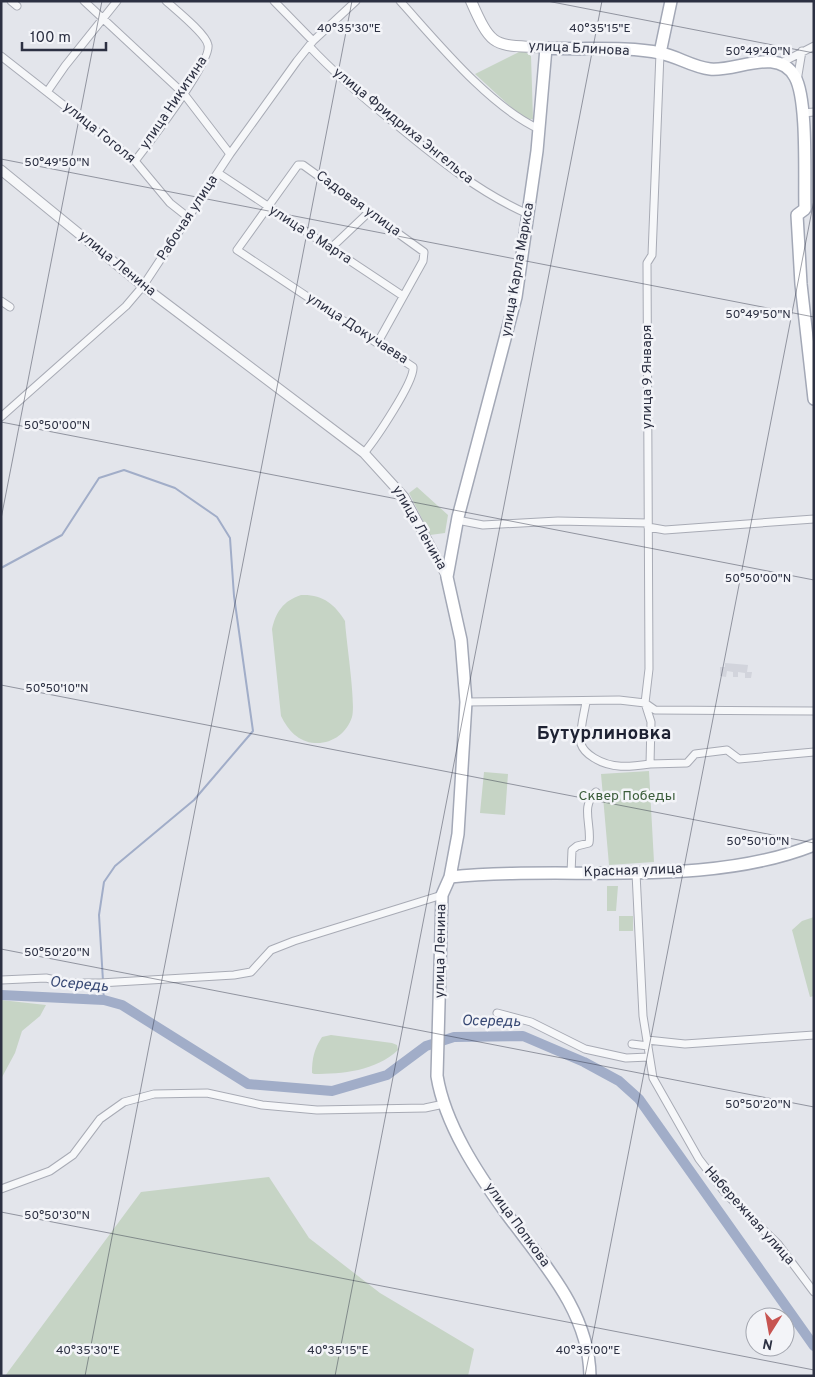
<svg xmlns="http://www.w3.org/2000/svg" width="815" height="1377" font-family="Overpass,sans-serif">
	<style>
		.built { fill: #d2d4dc }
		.green { fill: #c6d4c5 }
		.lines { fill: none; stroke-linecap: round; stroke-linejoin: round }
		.stream { stroke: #a1adc8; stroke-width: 2 }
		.river { stroke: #a1adc8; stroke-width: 10 }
		.minor-casing { stroke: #a8abb5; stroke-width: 9 }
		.tertiary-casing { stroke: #a8abb5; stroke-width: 11 }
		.secondary-casing { stroke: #a8abb5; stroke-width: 12 }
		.primary-casing { stroke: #a3a8b6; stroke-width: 14 }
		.minor { stroke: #f6f7f9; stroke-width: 7 }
		.tertiary { stroke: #f6f7f9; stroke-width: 9 }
		.secondary { stroke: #fff; stroke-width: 10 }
		.primary { stroke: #fff; stroke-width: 11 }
		.ticks { fill: none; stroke: #2c3042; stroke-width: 1; stroke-opacity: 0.45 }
		.labels { text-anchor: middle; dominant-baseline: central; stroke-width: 5; stroke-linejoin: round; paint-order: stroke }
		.street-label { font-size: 14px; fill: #2c3042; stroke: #f3f4f8 }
		.park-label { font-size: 14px; fill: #3b5d3a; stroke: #f3f4f8 }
		.water-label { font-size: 15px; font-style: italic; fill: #384974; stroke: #f3f4f8 }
		.district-label { font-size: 19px; font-weight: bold; fill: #1e2233; stroke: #f3f4f8 }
		.ticks-label { font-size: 12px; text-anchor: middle; fill: #2c3042; stroke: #f3f4f8; stroke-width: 5; stroke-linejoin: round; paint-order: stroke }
	</style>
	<rect width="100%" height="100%" fill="#e3e5eb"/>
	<path class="built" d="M725 663 748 665 747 672H752L751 678H745V673L738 672V677H733V672L727 671 726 677 720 676V667H725Z"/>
	<path class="green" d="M523 50 531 56 533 119 525 120 475 74Z
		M417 487 448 515 445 533 430 535 409 493Z
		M301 595C322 594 335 604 345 621 346 640 356 703 352 717 347 733 332 744 315 743 298 742 288 730 281 716L272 629C276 612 283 601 301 595Z
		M649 771 654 862 609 865 601 774Z
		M484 772 508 774 505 815 480 813Z
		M607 886H618L616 911H607Z
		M619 916H633V931H619Z
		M814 917V996L810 997 792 930 802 921Z
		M1 1000 46 1005 40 1016 22 1031 15 1053 1 1079Z
		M331 1035 392 1043 397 1045 398 1050C376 1071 342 1074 314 1074L312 1073C312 1059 314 1049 322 1037Z
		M269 1177 309 1238 380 1293 474 1349 468 1376H5L141 1192Z"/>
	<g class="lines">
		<path class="stream" d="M1 568 62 535 99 478 124 470 175 488 217 517 230 538 234 596 253 731 194 800 115 866 104 882 99 915 103 981
			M103 986 104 1000"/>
		<path class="river" d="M1 995 104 1000 122 1005 248 1084 332 1091 387 1075 426 1046 454 1037 523 1036 584 1062 619 1081 639 1099 814 1346"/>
		<defs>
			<path id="minor" d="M11 1 17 6
				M84 1 184 94 230 154
				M274 1 313 41
				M400 1C437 42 489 106 539 129
				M309 46C336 75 367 101 398 126 438 159 480 193 528 214
				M1 56 135 161 170 203 189 218
				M779 64 814 46
				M797 81 802 51
				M47 92 65 66 117 1
				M803 113 814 112
				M135 161C148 144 212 62 208 45 206 34 176 10 166 1
				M218 173 403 296
				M331 248 369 212
				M1 301 10 307
				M1 417 126 306 143 286 230 154 297 61 313 41 356 1
				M364 453C375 440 415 381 413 367L237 250 298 165H303L424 252 423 261 378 342
				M457 520 483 525 558 521 648 523
				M648 527 665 530 814 519
				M466 702 619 700 645 703 655 710 814 711
				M586 702C584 715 579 731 581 744 583 750 589 755 594 758 612 769 629 767 650 764L651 722 645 703 649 669 647 263 652 255 660 53
				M650 764 687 763 695 754 727 750 739 759 814 752
				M571 873 572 850 577 846 589 843C592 825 580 806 596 792
				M636 873 643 1016 653 1078 699 1159 726 1194 778 1244 814 1292
				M1 980 46 978 68 983H100L234 975 251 972 271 950 294 941 442 895
				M497 1013 531 1022 585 1049 626 1058 649 1057
				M647 1040 685 1044 814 1035
				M632 1044 648 1046
				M1 1189 50 1171 73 1155 100 1119 124 1102 154 1094 207 1093 262 1105 317 1110 425 1108 444 1104"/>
			<path id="tertiary" d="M1 170 143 286 364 453 404 497 447 577"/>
			<path id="secondary" d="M471 1C493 51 494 44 546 48"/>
			<path id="primary" d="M660 53 671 1
				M450 877C566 865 704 889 814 845
				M590 1376C589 1311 542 1262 506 1213 478 1174 445 1125 437 1076L442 895 450 877 458 834 466 702 461 640 447 577 458 517 516 297 537 151 546 48C582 50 626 46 660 53 677 56 692 67 710 69 736 72 778 46 795 77 808 100 804 179 805 209L797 215 801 284 814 399"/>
		</defs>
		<use href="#minor" class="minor-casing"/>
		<use href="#tertiary" class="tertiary-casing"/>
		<use href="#secondary" class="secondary-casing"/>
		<use href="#primary" class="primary-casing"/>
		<use href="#minor" class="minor"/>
		<use href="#tertiary" class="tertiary"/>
		<use href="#secondary" class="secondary"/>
		<use href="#primary" class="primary"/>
	</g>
	<path class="ticks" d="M547 1 814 53M1 159 814 317M1 422 814 580M1 519 102 1M1 685 814 843M1 949 814 1107M1 1212 814 1370M85 1376 352 1M335 1376 602 1M585 1376 814 200"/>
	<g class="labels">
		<g class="street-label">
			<text transform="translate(579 49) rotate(3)">улица Блинова</text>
			<text transform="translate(174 103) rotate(-56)">улица Никитина</text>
			<text transform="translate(403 126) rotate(39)">улица Фридриха Энгельса</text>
			<text transform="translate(99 133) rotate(39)">улица Гоголя</text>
			<text transform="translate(358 204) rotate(36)">Садовая улица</text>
			<text transform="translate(188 218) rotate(-57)">Рабочая улица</text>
			<text transform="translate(310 235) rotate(33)">улица 8 Марта</text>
			<text transform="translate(117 264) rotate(39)">улица Ленина</text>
			<text transform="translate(518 270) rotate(-80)">улица Карла Маркса</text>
			<text transform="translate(357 329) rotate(33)">улица Докучаева</text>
			<text transform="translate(647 377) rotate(-90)">улица 9 Января</text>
			<text transform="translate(419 528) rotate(60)">улица Ленина</text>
			<text transform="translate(633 871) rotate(-2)">Красная улица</text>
			<text transform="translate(441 951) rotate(-89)">улица Ленина</text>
			<text transform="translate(749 1216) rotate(48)">Набережная улица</text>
			<text transform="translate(517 1225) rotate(54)">улица Попкова</text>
		</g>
		<g class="park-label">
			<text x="627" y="796">Сквер Победы</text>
		</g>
		<g class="water-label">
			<text transform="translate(79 985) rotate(5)">Осередь</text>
			<text transform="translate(491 1022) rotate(1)">Осередь</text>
		</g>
		<g class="district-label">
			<text x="604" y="734">Бутурлиновка</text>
		</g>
	</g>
	<g class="ticks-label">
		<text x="349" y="32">40°35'30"E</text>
		<text x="600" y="32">40°35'15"E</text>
		<text x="758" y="55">50°49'40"N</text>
		<text x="57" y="166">50°49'50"N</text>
		<text x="758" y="318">50°49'50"N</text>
		<text x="57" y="429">50°50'00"N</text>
		<text x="758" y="582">50°50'00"N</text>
		<text x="57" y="692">50°50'10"N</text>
		<text x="758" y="845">50°50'10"N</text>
		<text x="57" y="956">50°50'20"N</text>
		<text x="758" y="1108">50°50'20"N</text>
		<text x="57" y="1219">50°50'30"N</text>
		<text x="88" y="1354">40°35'30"E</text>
		<text x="338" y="1354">40°35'15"E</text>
		<text x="588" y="1354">40°35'00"E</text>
	</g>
	<rect width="815" height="1377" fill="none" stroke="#2c3042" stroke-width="5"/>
	<g transform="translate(770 1332) rotate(191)"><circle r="24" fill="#f3f4f8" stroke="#a3a6af"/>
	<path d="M0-4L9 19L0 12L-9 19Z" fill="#c75451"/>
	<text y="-8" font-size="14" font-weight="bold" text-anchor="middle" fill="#2c3042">N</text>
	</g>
	<path d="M22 42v8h84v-8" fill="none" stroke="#2c3042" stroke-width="2.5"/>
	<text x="30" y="42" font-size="15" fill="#2c3042" stroke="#f3f4f8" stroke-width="4" paint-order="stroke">100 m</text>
</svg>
